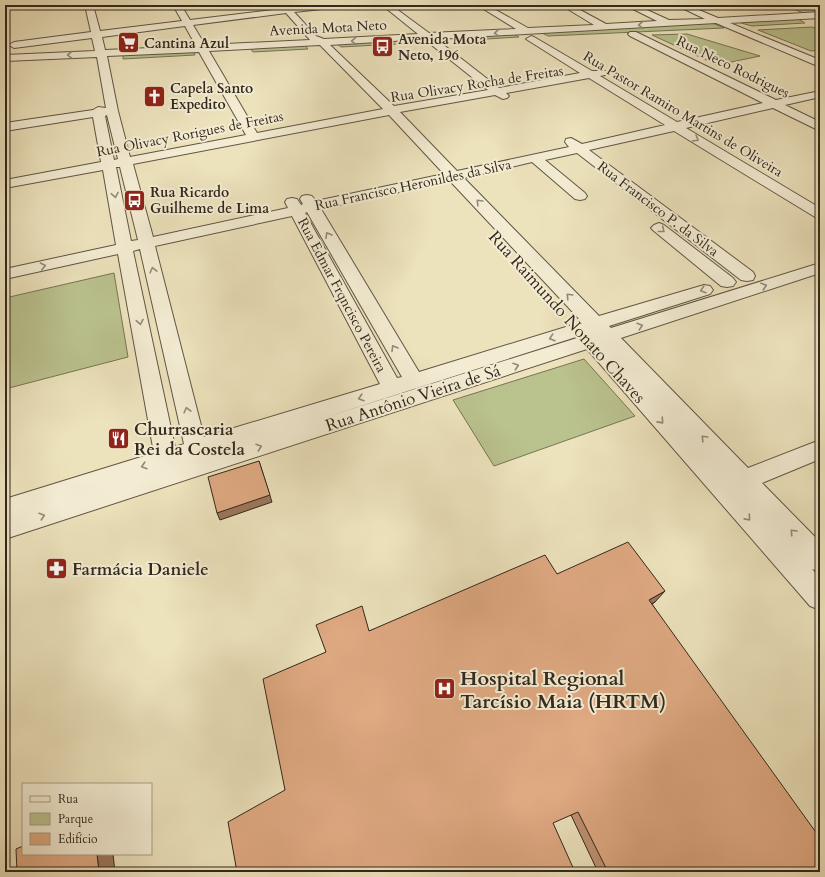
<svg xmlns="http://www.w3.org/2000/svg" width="825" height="877" font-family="Cardo,serif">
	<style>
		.green { fill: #bac28e; stroke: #767555 }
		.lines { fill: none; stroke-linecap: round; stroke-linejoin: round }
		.minor-casing { stroke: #605644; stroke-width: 2 }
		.minor { fill: #f3ecd3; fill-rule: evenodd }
		.wall { fill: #c09170; stroke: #32281c }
		.shaded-wall { fill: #9c765b; stroke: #32281c }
		.building { fill: #dfa982; stroke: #32281c }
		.oneway { stroke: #928a78 }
		.labels { text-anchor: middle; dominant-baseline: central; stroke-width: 4; stroke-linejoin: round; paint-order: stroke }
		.far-street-label { font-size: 14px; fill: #32281c; stroke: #f3ecd3 }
		.far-poi-label { font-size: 14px; font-weight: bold; fill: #32281c; stroke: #f3ecd3; text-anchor: start }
		.street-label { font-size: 17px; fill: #32281c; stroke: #f3ecd3 }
		.poi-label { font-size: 17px; font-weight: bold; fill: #32281c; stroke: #f3ecd3; text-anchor: start }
		.near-poi-label { font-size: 20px; font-weight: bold; fill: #32281c; stroke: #f3ecd3; text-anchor: start }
	</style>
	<rect width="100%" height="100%" fill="#ece2bc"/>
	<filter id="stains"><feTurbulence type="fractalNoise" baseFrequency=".005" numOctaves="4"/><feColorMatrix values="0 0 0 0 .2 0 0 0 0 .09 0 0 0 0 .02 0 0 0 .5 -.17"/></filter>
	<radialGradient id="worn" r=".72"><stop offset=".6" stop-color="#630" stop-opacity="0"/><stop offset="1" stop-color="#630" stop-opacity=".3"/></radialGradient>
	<path class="green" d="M810 5H820V13L806 14 791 8Z
		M798 19 805 23 752 26 741 23 742 21Z
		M713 23 724 28 548 36 540 32Z
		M812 27 820 30V50L811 51 758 30Z
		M512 33 519 37 455 41 449 37Z
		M687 34 760 56 717 65 652 35Z
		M409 39 416 43 341 47 336 43Z
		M305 45 308 49 253 52 250 48Z
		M193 51 195 55 123 59V54Z
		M114 273 128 357 5 389V298Z
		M584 359 635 416 494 466 453 400Z"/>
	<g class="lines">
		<defs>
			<path id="minor" d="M85 5H93L100 31 182 21 173 5H181L190 20 282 9 279 5H288L290 8 311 5H335L331 8 294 12 316 36 324 39 418 34 382 5H391L429 33 516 29 477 5H487L528 28 594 25 561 5H571L606 24 657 21 625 5H636L669 20 705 19 676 5H687L718 18 820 12V18L730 23 820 60V67L716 23 436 39 499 88 580 73 526 39 531 36 534 37 592 71H605L606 73 605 75 600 76 677 122 763 103 630 36 628 34 630 32H636L776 100 820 91V97L785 105 820 122V131L773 108 686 128 820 208V219L815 217 674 131 589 150 753 272 755 276 753 280 747 281 741 280 577 153 545 160 585 193 587 196 585 199 580 200 575 199 532 162 464 178 599 316 704 285 710 286 713 290 710 294 609 326 611 328 820 263V273L621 338 748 468 820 440V459L762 483 820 542V572L812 569 820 578V610L810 606 587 349 5 539V499L154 453 118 254 5 279V269L116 245 103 170 5 188V180L101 162 93 117 5 131V123L93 110 98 107 106 108 97 57 5 61V55L95 51 92 38 14 48 9 45 14 42 91 32ZM286 13 310 40 205 45 193 25ZM185 26 196 46 105 50 102 37ZM424 39 488 90 394 106 330 45ZM320 45 383 109 257 133 209 51ZM199 52 246 135 130 157 118 111 107 56ZM589 78 665 125 582 144 571 138 566 139 565 142 569 147 457 171 400 112 495 95 503 99 507 98 509 96 506 93ZM107 115 118 159 114 160 105 116ZM389 115 444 174 316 201 312 196 307 195 302 196 300 199 303 204 301 205 297 199 292 198 287 199 285 202 288 208 153 237 133 164ZM116 167H120L138 240 131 241ZM450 181 582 322 419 372 321 209ZM307 212 402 377 397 378 305 213ZM292 216 380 384 204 437 155 246ZM140 249 184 444 175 447 133 251ZM576 337 577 338 320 419Z
				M659 223 664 225 733 278 736 282 733 286 727 287 721 286 654 231 651 228 654 225Z"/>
		</defs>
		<use href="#minor" class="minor-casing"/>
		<use href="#minor" class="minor"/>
	</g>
	<path class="wall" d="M557 574 655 602 652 604 820 872H598L571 815 285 790 326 652 369 631Z"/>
	<path class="shaded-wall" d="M259 461 272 502 220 520 217 513Z
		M665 591 655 602 639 610 649 600Z
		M97 854H113L115 872H99Z"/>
	<path class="building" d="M259 461 270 495 217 513 208 477Z
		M628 542 665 591 649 600 820 838V872H608L578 812 553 823 575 872H237L228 822 285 790 263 679 326 652 316 625 362 606 369 631 545 555 557 574Z
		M23 846V854H97L99 872H17L16 849Z"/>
	<defs><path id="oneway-chevron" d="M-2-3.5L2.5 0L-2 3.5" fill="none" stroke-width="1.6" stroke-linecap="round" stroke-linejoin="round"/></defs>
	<g class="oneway">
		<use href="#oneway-chevron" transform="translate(641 25) rotate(177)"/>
		<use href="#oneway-chevron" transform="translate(497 33) rotate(177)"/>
		<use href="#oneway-chevron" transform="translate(354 41) rotate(177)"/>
		<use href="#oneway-chevron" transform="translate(70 55) rotate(177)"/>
		<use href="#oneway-chevron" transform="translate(696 139) rotate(31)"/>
		<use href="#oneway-chevron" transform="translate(115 195) rotate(79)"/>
		<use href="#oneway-chevron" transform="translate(479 202) rotate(-134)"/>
		<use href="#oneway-chevron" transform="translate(662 230) rotate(39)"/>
		<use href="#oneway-chevron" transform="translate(328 235) rotate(-120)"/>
		<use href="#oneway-chevron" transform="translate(43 266) rotate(-12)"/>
		<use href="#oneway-chevron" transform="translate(153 270) rotate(-104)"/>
		<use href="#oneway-chevron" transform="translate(764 286) rotate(-18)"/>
		<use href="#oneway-chevron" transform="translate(703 290) rotate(163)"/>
		<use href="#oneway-chevron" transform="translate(569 296) rotate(-134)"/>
		<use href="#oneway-chevron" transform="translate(140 322) rotate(79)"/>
		<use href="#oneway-chevron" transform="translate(640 326) rotate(-18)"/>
		<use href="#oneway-chevron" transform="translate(552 338) rotate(162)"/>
		<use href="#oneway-chevron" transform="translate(394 348) rotate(-120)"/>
		<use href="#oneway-chevron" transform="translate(516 366) rotate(-18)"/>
		<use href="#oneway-chevron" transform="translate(361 398) rotate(163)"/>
		<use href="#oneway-chevron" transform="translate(187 410) rotate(-104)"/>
		<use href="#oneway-chevron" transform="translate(661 421) rotate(48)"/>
		<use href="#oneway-chevron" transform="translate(704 438) rotate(-134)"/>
		<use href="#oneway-chevron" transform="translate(259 447) rotate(-18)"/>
		<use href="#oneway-chevron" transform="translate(144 466) rotate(163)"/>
		<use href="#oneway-chevron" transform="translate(42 516) rotate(-18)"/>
		<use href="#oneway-chevron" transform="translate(748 518) rotate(48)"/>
		<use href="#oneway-chevron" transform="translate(793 532) rotate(-133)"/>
	</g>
	<defs>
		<symbol id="supermarket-square" viewBox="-11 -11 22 22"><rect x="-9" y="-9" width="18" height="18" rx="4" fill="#8f2418" stroke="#f3ecd3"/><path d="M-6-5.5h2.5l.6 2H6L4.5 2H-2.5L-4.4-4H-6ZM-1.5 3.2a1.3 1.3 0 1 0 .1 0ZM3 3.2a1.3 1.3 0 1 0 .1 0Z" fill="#fff"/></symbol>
		<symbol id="bus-square" viewBox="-11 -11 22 22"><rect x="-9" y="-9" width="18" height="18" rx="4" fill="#8f2418" stroke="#f3ecd3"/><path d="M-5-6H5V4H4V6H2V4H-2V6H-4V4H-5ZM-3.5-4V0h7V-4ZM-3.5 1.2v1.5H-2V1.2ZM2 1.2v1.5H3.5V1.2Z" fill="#fff"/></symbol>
		<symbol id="church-square" viewBox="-11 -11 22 22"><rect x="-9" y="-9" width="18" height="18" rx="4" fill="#8f2418" stroke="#f3ecd3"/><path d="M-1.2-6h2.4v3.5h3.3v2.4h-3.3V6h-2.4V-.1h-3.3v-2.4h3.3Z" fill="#fff"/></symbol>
		<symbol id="restaurant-square" viewBox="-11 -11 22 22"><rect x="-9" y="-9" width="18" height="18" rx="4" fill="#8f2418" stroke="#f3ecd3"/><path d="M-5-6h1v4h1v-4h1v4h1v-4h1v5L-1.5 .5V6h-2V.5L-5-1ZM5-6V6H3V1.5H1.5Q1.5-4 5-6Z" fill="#fff"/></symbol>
		<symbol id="pharmacy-square" viewBox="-11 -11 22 22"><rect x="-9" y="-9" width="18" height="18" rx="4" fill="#8f2418" stroke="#f3ecd3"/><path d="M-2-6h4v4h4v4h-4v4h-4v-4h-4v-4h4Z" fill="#fff"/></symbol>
		<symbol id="hospital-square" viewBox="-11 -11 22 22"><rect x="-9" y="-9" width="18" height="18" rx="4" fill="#8f2418" stroke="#f3ecd3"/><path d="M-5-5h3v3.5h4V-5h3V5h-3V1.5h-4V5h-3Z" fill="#fff"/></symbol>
	</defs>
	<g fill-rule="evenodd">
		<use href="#supermarket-square" x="116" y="30" width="25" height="25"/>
		<use href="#bus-square" x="370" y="34" width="25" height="25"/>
		<use href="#church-square" x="142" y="84" width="25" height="25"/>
		<use href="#bus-square" x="122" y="188" width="25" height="25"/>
		<use href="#restaurant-square" x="106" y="426" width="25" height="25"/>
		<use href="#pharmacy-square" x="44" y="556" width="25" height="25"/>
		<use href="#hospital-square" x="432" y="676" width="25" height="25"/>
	</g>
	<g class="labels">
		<g class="far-street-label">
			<text transform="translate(328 28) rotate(-3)">Avenida Mota Neto</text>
			<text transform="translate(733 67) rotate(26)">Rua Neco Rodrigues</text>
			<text transform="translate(477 84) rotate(-9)">Rua Olivacy Rocha de Freitas</text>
			<text transform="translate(683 114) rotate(31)">Rua Pastor Ramiro Martins de Oliveira</text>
			<text transform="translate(190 134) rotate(-11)">Rua Olivacy Rorigues de Freitas</text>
			<text transform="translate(413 185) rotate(-12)">Rua Francisco Heronildes da Silva</text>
			<text transform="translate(658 209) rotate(37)">Rua Francisco P. da Silva</text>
			<text transform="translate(342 295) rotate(62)">Rua Edmar Frqncisco Pereira</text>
		</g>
		<g class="far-poi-label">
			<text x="398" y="39">Avenida Mota<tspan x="398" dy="16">Neto, 196</tspan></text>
			<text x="144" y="43">Cantina Azul</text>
			<text x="170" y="88">Capela Santo<tspan x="170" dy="16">Expedito</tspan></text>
			<text x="150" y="192">Rua Ricardo<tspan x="150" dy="16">Guilheme de Lima</tspan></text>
		</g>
		<g class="street-label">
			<text transform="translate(567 317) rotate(48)">Rua Raimundo Nonato Chaves</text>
			<text transform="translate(413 398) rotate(-18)">Rua Antônio Vieira de Sá</text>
		</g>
		<g class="poi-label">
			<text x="134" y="429">Churrascaria<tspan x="134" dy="20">Rei da Costela</tspan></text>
			<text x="72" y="569">Farmácia Daniele</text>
		</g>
		<g class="near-poi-label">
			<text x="460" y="678">Hospital Regional<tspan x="460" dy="23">Tarcísio Maia (HRTM)</tspan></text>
		</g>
	</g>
	<rect width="825" height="877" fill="none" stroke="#ece2bc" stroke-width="20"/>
	<rect x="6" y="6" width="813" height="865" fill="none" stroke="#32281c" stroke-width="2"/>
	<rect x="10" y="10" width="805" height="857" fill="none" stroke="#32281c"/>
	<rect x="22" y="783" width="130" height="72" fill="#f3ecd3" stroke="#a69e8a"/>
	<rect x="30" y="796" width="20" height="6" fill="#f3ecd3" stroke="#a69e8a"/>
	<text x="58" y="803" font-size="12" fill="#32281c">Rua</text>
	<rect x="30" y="813" width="20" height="12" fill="#bac28e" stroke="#a69e8a"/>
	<text x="58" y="823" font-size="12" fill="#32281c">Parque</text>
	<rect x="30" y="833" width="20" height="12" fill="#dfa982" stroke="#a69e8a"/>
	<text x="58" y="843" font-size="12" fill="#32281c">Edifício</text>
	<rect width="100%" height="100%" filter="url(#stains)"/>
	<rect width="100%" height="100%" fill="url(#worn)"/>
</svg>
